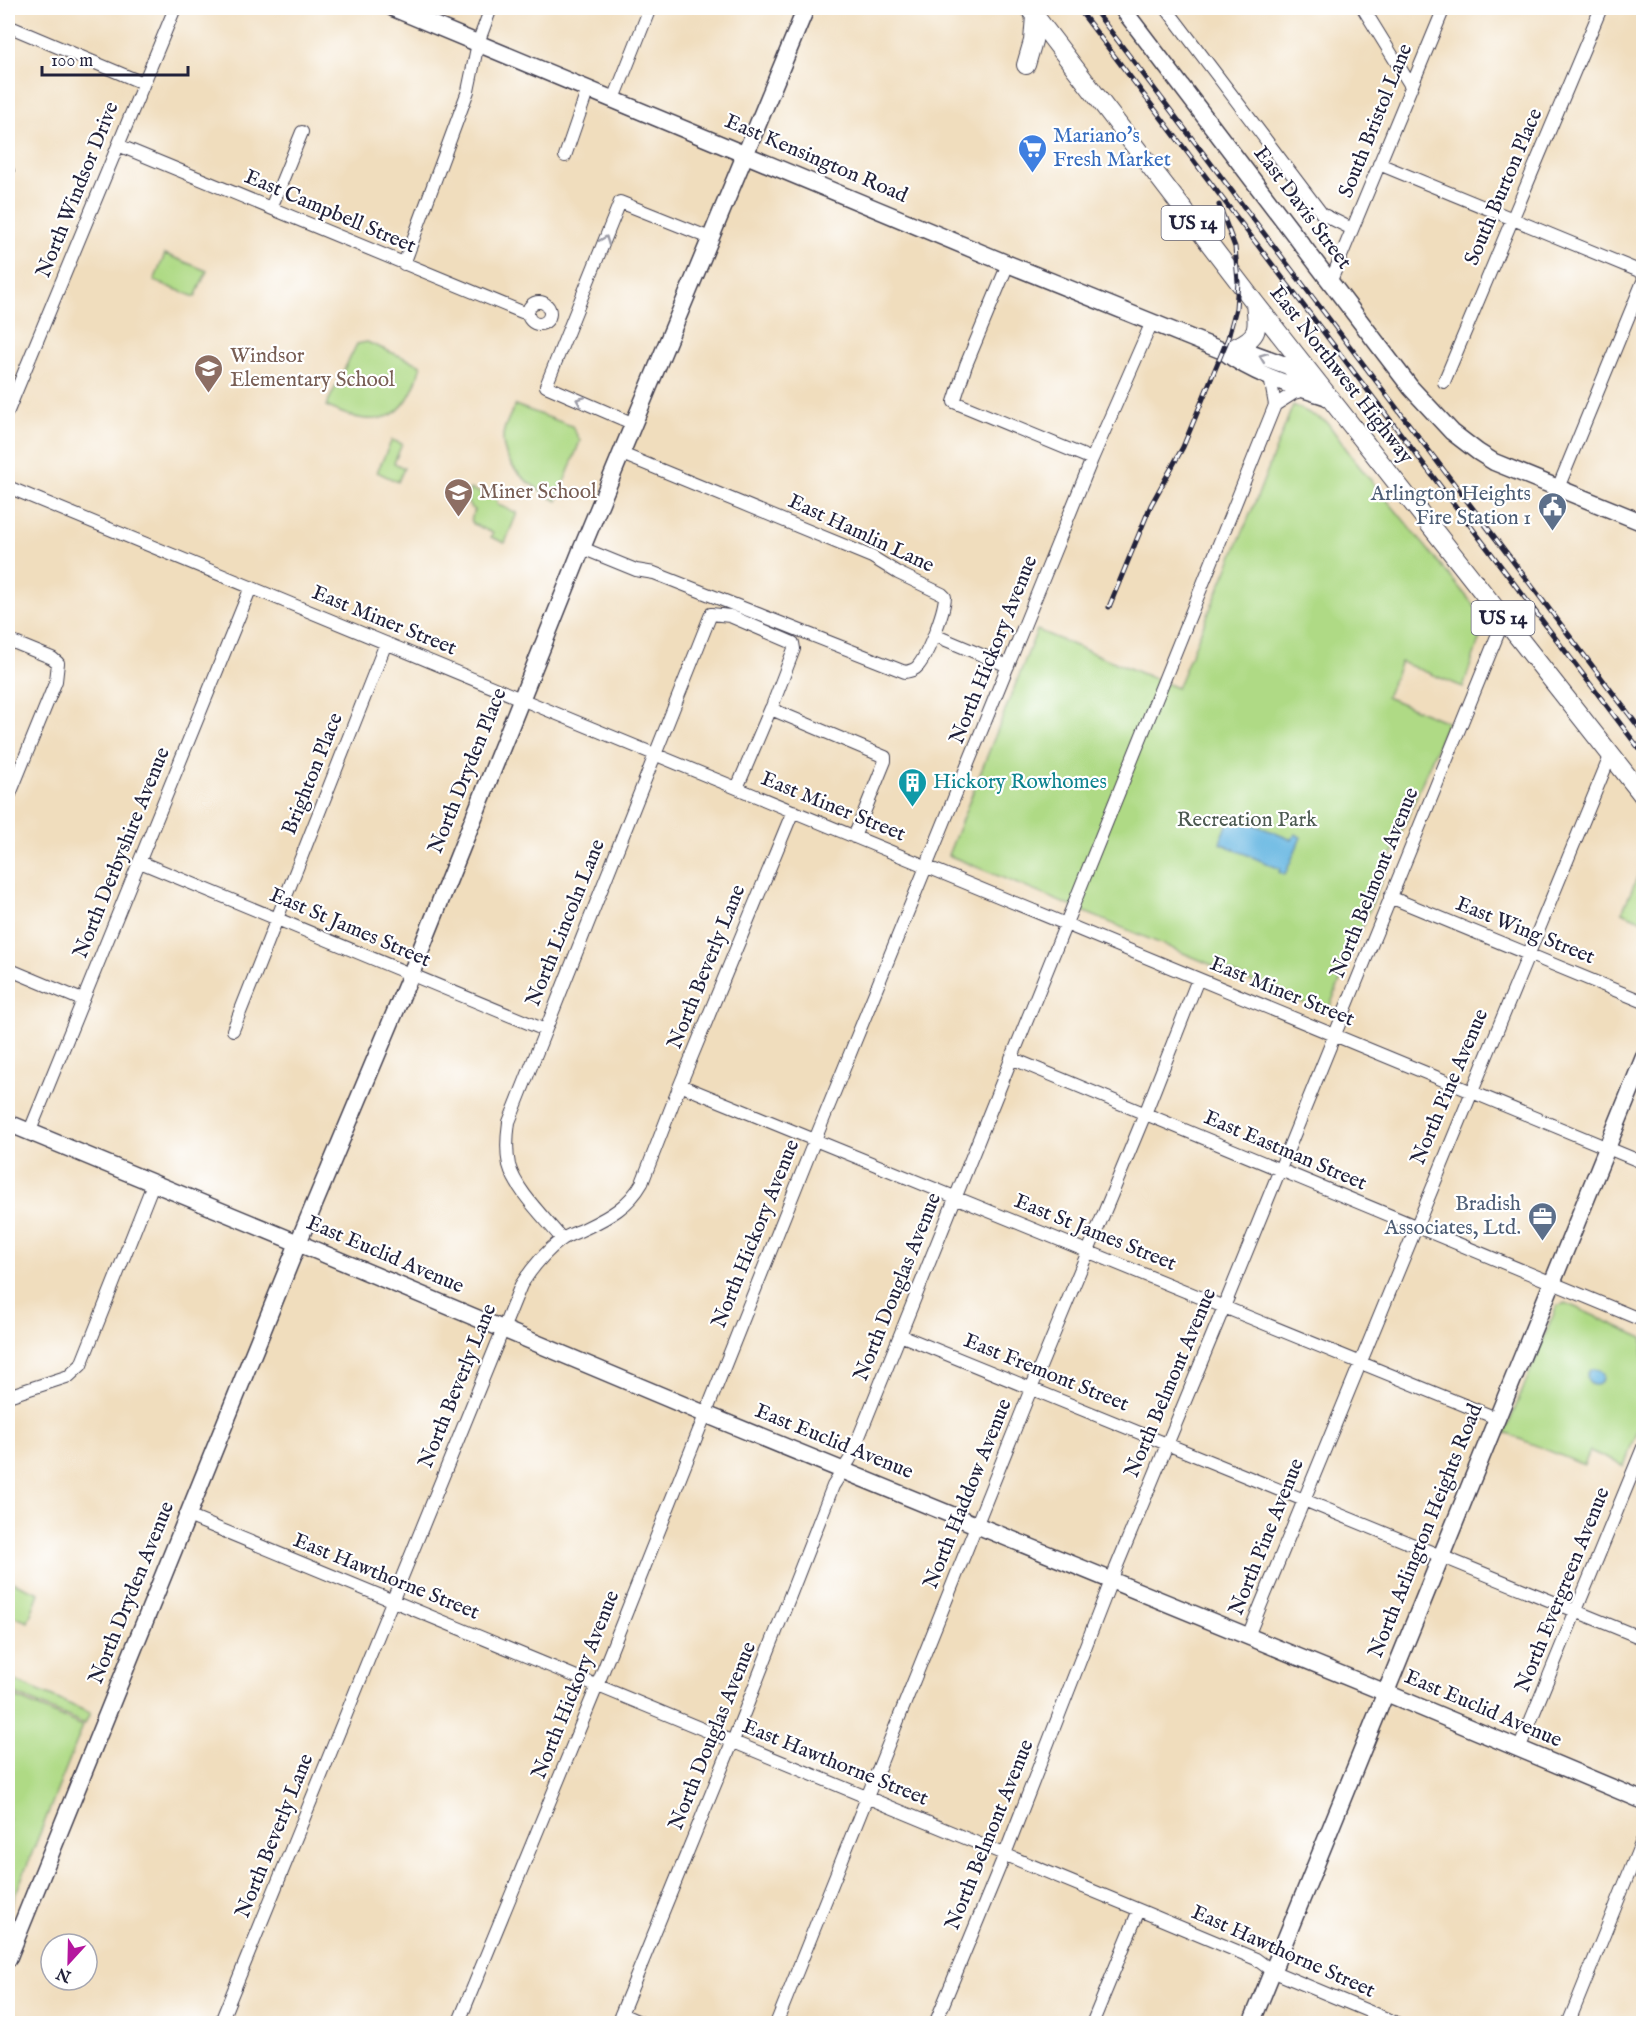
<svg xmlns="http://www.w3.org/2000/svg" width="1651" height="2031" font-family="'IM FELL English',serif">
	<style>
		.green { fill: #afda85; stroke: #687e60; stroke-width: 1.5 }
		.water { fill: #68b7e2; stroke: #456c8e; stroke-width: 1.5 }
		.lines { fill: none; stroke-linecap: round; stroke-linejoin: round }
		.street-casing { stroke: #413e4e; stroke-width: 14 }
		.secondary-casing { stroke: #413e4e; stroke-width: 19 }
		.primary-casing { stroke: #413e4e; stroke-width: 20 }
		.street { stroke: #fff; stroke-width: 12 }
		.secondary { stroke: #fff; stroke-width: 16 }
		.primary { stroke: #fff; stroke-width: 18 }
		.rail-casing { stroke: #22223b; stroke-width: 5 }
		.rail { stroke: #fff; stroke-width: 3; stroke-dasharray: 9; stroke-linecap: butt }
		.oneway { stroke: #9c9ca7 }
		.labels { text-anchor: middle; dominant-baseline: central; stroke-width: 4.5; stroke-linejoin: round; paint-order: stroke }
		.shield { fill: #fff; stroke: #646476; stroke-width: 1.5 }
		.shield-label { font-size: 20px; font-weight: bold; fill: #22223b }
		.street-label { font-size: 21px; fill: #22223b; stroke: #fff }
		.shop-label { font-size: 21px; fill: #366cbe; stroke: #fff; text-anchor: start }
		.education-label { font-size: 21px; fill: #785e54; stroke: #fff; text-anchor: start }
		.service-label { font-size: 21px; fill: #4e5e75; stroke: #fff; text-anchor: end }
		.culture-label { font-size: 21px; fill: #0d838f; stroke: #fff; text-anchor: start }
		.park-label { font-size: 21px; fill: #4c5951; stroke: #fff }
	</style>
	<rect width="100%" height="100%" fill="#fff"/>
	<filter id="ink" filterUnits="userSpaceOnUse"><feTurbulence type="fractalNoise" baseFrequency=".0167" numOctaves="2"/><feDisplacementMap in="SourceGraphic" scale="12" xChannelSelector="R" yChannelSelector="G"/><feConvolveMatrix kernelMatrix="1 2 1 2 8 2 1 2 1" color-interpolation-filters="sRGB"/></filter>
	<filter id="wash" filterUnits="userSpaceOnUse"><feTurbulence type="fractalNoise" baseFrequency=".008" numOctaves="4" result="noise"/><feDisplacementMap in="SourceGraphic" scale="24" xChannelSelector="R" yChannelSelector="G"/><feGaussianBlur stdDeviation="1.35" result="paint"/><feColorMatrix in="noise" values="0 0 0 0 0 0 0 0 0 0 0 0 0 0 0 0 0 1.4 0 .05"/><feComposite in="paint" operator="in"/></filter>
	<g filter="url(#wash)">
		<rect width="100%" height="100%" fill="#f0ddbd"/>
		<path class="green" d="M165 254 207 271 195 297 154 281Z
			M367 342 421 365C407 423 377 431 326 406L357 344Z
			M515 405 572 426 580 441 557 501C533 487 501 468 503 435 504 425 511 414 515 405Z
			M1293 405 1327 422 1355 461 1486 620 1463 687 1401 662 1386 697 1447 722 1327 1013 948 855 1037 630 1177 688 1254 505Z
			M392 440 402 444 394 463 404 468 398 482 377 472Z
			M470 489 496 498 498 505 517 513 505 543 491 537 493 533 473 524 471 519 475 510 470 507 466 499Z
			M1643 864V921L1622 912Z
			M1566 1303 1643 1338V1413L1624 1466 1590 1451 1584 1465 1505 1433 1557 1306Z
			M10 1581 39 1593 28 1622 8 1614V1586Z
			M8 1678 90 1713 85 1724 8 1691Z
			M8 1694 83 1726 8 1913Z"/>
		<path class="water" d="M1231 815 1292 840 1295 834 1301 837 1285 875 1279 872 1280 869 1220 843Z
			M1587 1377a8 8 0 1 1 16 0a8 8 0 1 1-16 0Z"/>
	</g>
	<g filter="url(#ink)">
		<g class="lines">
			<defs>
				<path id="street" d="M1166 8 1322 214 1352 229
					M1363 8 1411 86
					M8 26 143 83
					M614 99 650 8
					M118 145 522 312 528 313
					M565 156 588 89
					M1379 164 1644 273
					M8 171V179
					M271 208 302 132
					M404 264 468 91 478 43 491 8
					M1008 264 966 365 954 402 1092 459
					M1330 283 1444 8
					M528 313a11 11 0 1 1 22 0a11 11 0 1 1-22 0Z
					M1270 377 1275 405 1294 393 1305 390
					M1444 382 1601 8
					M8 411 175 8
					M634 424 546 386 620 202 710 238
					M8 487 1644 1163
					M1558 488 1644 279
					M582 548 636 570 654 573 905 672C910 671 915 670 918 666 928 654 944 613 945 597L942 594 898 573 872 557 622 454
					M934 635 1008 666
					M8 640 52 658 58 663 56 681 8 799
					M737 788 771 708
					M140 862 545 1030
					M1390 897 1644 1002
					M8 969 82 1000
					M233 1030 386 643
					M1011 1058 1644 1321
					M680 1085 1496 1418
					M29 1133 251 587
					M562 1239C545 1218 516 1191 509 1165 506 1151 507 1136 509 1122L711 614 730 616 793 643 794 649 771 709 885 757V761L854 837
					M900 1335 1644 1639
					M8 1396 69 1376 81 1365 153 1184
					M188 1516 1139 1910 1256 1959 1272 1971 1399 2024
					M1248 1636C1367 1341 1488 1047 1611 754
					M1519 1749 1644 1445
					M621 2014 644 2024
					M220 2024 521 1285C532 1268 545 1252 561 1240 568 1235 578 1232 586 1228 609 1217 629 1206 642 1183L680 1085 793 811
					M458 2024 597 1686 810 1152 1092 459 1152 322
					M617 2024 737 1731 833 1486 850 1459 1275 405
					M776 2024 1031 1389 1145 1114 1198 979
					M935 2024 1005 1854 1116 1568 1224 1307 1504 619
					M1092 2024 1139 1910
					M1568 2024 1644 1836"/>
				<path id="secondary" d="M393 8 1008 264 1223 351C1254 375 1293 386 1331 398
					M1122 8 1411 388 1452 432 1478 452 1494 462 1644 523
					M1226 350 1236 347 1288 366 1318 388
					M8 1123 298 1243 705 1414 1384 1692 1644 1801
					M8 1959 298 1243 411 974 582 548 806 8
					M1251 2024 1644 1057"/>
				<path id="primary" d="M1029 8 1255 303 1644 797
					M1026 65 1033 41 1035 16
					M1236 347C1260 336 1258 328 1255 303"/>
			</defs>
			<use href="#street" class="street-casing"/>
			<use href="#secondary" class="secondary-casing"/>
			<use href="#primary" class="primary-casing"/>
			<use href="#street" class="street"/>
			<use href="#secondary" class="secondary"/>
			<use href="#primary" class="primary"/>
			<defs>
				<path id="rail" d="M1078 8 1644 755
					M1093 8 1644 734
					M1109 607 1151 505 1183 447 1228 338 1236 308 1238 282 1235 247 1219 205"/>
			</defs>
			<use href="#rail" class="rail-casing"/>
			<use href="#rail" class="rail"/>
		</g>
		<defs><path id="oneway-chevron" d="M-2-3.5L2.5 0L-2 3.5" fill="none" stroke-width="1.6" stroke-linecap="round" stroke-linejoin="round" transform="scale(1.5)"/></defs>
		<g class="oneway">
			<use href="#oneway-chevron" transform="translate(605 240) rotate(-68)"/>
			<use href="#oneway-chevron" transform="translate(1263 357) rotate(-159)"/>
			<use href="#oneway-chevron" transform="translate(580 401) rotate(-157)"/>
		</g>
	</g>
	<defs>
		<symbol id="supermarket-pin" viewBox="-11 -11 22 30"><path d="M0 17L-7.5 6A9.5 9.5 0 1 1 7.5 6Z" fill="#3f7fe0" stroke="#fff"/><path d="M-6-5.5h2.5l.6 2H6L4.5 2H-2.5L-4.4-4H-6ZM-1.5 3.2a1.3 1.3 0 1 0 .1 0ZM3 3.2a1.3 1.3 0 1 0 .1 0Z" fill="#fff"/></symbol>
		<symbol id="school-pin" viewBox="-11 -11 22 30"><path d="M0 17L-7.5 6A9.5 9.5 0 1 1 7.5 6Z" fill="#8d6e63" stroke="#fff"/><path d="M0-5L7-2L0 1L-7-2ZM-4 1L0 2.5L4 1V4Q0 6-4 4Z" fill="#fff"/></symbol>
		<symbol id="civic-pin" viewBox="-11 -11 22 30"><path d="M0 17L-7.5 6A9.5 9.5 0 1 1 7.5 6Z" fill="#5c6f8a" stroke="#fff"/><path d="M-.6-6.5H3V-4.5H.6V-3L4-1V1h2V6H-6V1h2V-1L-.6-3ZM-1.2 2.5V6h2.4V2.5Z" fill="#fff"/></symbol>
		<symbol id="building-pin" viewBox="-11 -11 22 30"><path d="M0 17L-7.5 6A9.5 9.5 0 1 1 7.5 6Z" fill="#0f9aa8" stroke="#fff"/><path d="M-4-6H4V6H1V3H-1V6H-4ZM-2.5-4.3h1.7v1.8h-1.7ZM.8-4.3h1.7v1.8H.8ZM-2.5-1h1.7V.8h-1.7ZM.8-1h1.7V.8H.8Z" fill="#fff"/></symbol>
		<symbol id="office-pin" viewBox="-11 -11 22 30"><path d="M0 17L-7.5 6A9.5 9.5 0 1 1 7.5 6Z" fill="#5c6f8a" stroke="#fff"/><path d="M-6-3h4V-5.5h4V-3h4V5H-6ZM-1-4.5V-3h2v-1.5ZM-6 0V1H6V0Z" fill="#fff"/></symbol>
	</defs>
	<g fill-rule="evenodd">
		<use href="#supermarket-pin" x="1016" y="132" width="33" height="45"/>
		<use href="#school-pin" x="192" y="352" width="33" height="45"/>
		<use href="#school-pin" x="442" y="476" width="33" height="45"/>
		<use href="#civic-pin" x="1536" y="490" width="33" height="45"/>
		<use href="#building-pin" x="896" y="766" width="33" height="45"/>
		<use href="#office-pin" x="1526" y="1200" width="33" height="45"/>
	</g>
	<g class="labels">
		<g class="shield">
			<rect x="1161.5" y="206" width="63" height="34" rx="4.5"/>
			<rect x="1471.5" y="601" width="63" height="34" rx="4.5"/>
		</g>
		<g class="shield-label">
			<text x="1193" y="223">US 14</text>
			<text x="1503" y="618">US 14</text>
		</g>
		<g class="street-label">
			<text transform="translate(1376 121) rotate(-68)">South Bristol Lane</text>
			<text transform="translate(816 159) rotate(23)">East Kensington Road</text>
			<text transform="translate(1504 187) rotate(-67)">South Burton Place</text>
			<text transform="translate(78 190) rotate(-68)">North Windsor Drive</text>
			<text transform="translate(1302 208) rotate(53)">East Davis Street</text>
			<text transform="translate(330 212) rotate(23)">East Campbell Street</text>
			<text transform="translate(1341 375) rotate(52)">East Northwest Highway</text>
			<text transform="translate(861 534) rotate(25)">East Hamlin Lane</text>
			<text transform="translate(384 621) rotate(22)">East Miner Street</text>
			<text transform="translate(994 650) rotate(-68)">North Hickory Avenue</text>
			<text transform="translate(468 771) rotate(-68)">North Dryden Place</text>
			<text transform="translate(313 774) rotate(-68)">Brighton Place</text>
			<text transform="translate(833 807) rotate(22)">East Miner Street</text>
			<text transform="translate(122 853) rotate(-68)">North Derbyshire Avenue</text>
			<text transform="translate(1375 883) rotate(-68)">North Belmont Avenue</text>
			<text transform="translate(566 923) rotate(-68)">North Lincoln Lane</text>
			<text transform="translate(350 928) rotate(23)">East St James Street</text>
			<text transform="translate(1525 931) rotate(22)">East Wing Street</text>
			<text transform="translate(707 967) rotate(-68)">North Beverly Lane</text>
			<text transform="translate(1282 992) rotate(22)">East Miner Street</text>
			<text transform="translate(1450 1087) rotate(-67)">North Pine Avenue</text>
			<text transform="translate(1285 1151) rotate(23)">East Eastman Street</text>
			<text transform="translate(1095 1233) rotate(22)">East St James Street</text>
			<text transform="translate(756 1234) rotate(-68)">North Hickory Avenue</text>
			<text transform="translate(385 1255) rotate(23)">East Euclid Avenue</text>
			<text transform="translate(898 1287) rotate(-68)">North Douglas Avenue</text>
			<text transform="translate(1046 1373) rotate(22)">East Fremont Street</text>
			<text transform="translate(1171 1383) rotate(-67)">North Belmont Avenue</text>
			<text transform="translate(458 1386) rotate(-68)">North Beverly Lane</text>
			<text transform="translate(834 1442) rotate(22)">East Euclid Avenue</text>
			<text transform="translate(968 1494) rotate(-68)">North Haddow Avenue</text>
			<text transform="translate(1426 1531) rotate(-68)">North Arlington Heights Road</text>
			<text transform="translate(1267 1537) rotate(-68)">North Pine Avenue</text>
			<text transform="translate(386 1577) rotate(22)">East Hawthorne Street</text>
			<text transform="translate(1563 1590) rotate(-68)">North Evergreen Avenue</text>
			<text transform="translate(132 1593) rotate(-68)">North Dryden Avenue</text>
			<text transform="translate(576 1685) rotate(-68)">North Hickory Avenue</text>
			<text transform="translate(1483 1709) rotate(23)">East Euclid Avenue</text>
			<text transform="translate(713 1736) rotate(-68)">North Douglas Avenue</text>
			<text transform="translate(835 1763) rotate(22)">East Hawthorne Street</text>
			<text transform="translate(990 1835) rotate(-68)">North Belmont Avenue</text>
			<text transform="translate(275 1836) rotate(-68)">North Beverly Lane</text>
			<text transform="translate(1283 1952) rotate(24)">East Hawthorne Street</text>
		</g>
		<g class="shop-label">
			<text x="1053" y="136">Mariano's<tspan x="1053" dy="24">Fresh Market</tspan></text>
		</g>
		<g class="education-label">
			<text x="230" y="356">Windsor<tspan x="230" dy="24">Elementary School</tspan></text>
			<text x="479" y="492">Miner School</text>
		</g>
		<g class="service-label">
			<text x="1531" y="494">Arlington Heights<tspan x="1531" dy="24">Fire Station 1</tspan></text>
			<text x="1521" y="1204">Bradish<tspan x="1521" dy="24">Associates, Ltd.</tspan></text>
		</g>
		<g class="culture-label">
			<text x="933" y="782">Hickory Rowhomes</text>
		</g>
		<g class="park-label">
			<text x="1247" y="820">Recreation Park</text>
		</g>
	</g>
	<rect width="1651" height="2031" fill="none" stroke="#fff" stroke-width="30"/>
	<g transform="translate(69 1962) rotate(202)"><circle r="28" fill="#ffffff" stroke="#a7a7b1" stroke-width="1.5"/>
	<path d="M0-4.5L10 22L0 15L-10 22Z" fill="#b5179e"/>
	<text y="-9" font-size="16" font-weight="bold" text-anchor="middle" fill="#22223b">N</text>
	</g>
	<path d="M42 66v9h146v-9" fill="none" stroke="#22223b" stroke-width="3"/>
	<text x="51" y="66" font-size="18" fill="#22223b" stroke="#ffffff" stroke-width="4.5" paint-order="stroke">100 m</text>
</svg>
